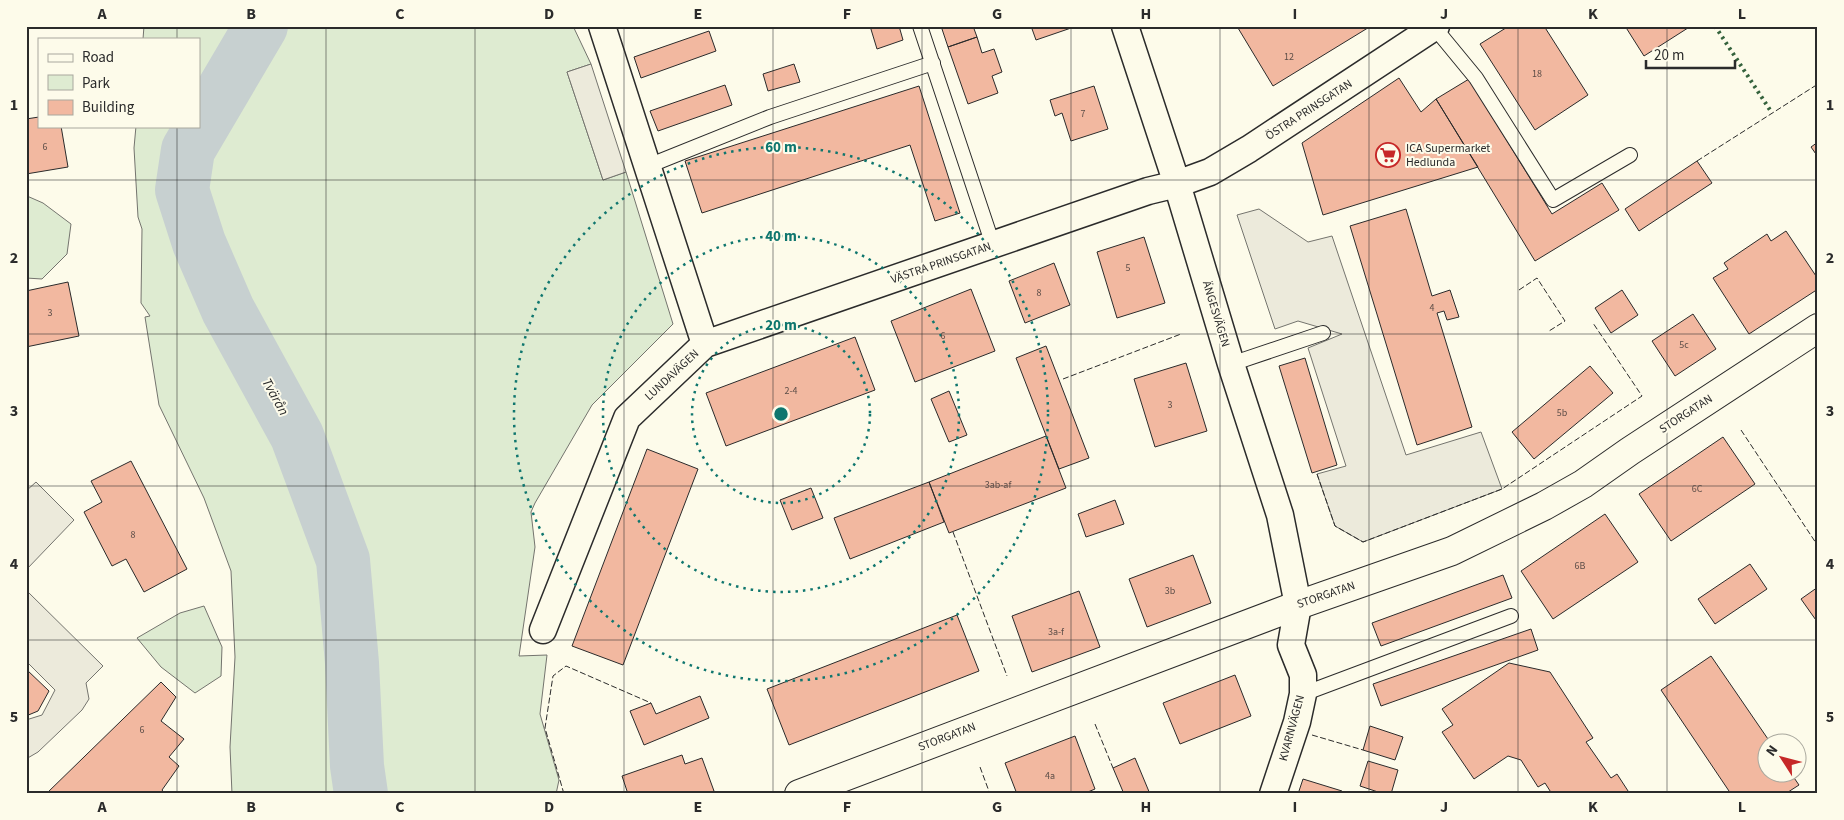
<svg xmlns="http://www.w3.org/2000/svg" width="1844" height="820" font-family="'Source Sans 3',sans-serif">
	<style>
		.green { fill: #deebd1; stroke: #74746e }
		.parking { fill: #eceadb; stroke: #74746e }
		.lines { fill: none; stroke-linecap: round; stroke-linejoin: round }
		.river { stroke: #c7d0d0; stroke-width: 54 }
		.building { fill: #f2b8a0; stroke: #2b2b2b }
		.lane-casing { stroke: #2b2b2b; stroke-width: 16 }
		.street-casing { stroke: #2b2b2b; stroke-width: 29 }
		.secondary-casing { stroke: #2b2b2b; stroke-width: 30 }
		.lane { stroke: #fdfbea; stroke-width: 14 }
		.street { stroke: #fdfbea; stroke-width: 26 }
		.secondary { stroke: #fdfbea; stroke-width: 28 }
		.hedge { stroke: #34623c; stroke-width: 4; stroke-dasharray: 2.5 4; stroke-linecap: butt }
		.fence { stroke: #2b2b2b; stroke-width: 1; stroke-dasharray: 6 2.5; stroke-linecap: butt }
		.grid { fill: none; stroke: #2b2b2b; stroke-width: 1; stroke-opacity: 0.55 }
		.ring { fill: none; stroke: #0f766e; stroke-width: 2.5; stroke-dasharray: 2.5 5 }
		.labels { text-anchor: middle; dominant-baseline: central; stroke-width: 4; stroke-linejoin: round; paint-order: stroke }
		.number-label { font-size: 10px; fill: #5d4e48 }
		.street-label { font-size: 12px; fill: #2b2b2b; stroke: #fdfbea }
		.poi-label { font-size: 12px; fill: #2b2b2b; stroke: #fdfbea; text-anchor: start }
		.water-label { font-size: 14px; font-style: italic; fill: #2b2b2b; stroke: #fdfbea }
		.centre { fill: #0f766e; stroke: #fdfbea; stroke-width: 2.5 }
		.ring-label { font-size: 15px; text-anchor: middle; font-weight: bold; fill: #0f766e; stroke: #fdfbea; stroke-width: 4; stroke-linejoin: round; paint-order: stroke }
		.neatline { fill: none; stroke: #2b2b2b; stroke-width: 2 }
		.grid-label { font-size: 16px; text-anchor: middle; font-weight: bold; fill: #2b2b2b }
	</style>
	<rect width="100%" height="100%" fill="#fdfbea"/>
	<path class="green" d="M144 26H573L591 64 567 72 603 180 626 172 673 324 592 405 535 503 531 512 535 547 519 656 547 655 540 714 559 780 556 794H232L230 747 235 657 231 571 204 498 159 405 145 317 150 316 141 303 142 229 138 217 134 148 136 126H199V39H143Z
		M27 196 43 203 71 224 67 254 42 279 26 278Z
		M204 606 222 647 221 676 195 693 161 667 137 638 180 613Z"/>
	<path class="parking" d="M591 64 626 172 603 180 567 72Z
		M1259 209 1308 242 1332 236 1406 455 1481 432 1502 489 1363 542 1335 526 1317 474 1346 466 1308 348 1342 334 1298 321 1275 329 1237 215Z
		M36 482 74 520 26 570V491Z
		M26 590 103 666 86 683 89 699 82 710 38 752 26 759V720L42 715 55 690 26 661Z"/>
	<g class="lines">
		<path class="river" d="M261 26 188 150 182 190 199 243 228 310 297 436 343 560 352 663 357 766 361 794"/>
	</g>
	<path class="building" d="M870 26H899L903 40 877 49Z
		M941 26H973L977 37 948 47Z
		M1031 26H1074V27L1036 40Z
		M1241 26H1371L1273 86 1238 28Z
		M1509 26H1544L1588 95 1535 130 1480 44Z
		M1625 26H1691L1644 56Z
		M709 31 716 51 641 78 634 57Z
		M977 37 982 53 994 49 1002 72 992 76 998 93 968 104 948 47Z
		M794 64 800 82 768 91 763 74Z
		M1399 78 1421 112 1436 99 1478 167 1323 215 1302 143Z
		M1469 79 1552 214 1602 183 1619 210 1535 261 1436 99Z
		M725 85 732 105 658 131 650 111Z
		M919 86 960 213 935 221 910 145 702 213 685 161Z
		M1094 86 1108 129 1071 141 1062 113 1055 116 1050 100Z
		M39 117V126H61L68 167 26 174V119Z
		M1818 142V157L1811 147Z
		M1697 161 1712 183 1639 231 1625 209Z
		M1406 209 1432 296 1450 290 1459 317 1447 320 1444 311 1437 313 1472 427 1417 445 1350 226Z
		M1786 231 1818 279V289L1749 334 1713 278 1728 269 1724 263 1767 234 1771 241Z
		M1144 237 1165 303 1117 318 1097 252Z
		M1054 263 1070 305 1025 323 1009 281Z
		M68 282 79 336 26 347V291Z
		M971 289 995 351 915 382 891 321Z
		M1622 290 1638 315 1611 333 1595 308Z
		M1693 314 1716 349 1675 376 1652 341Z
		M855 337 875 390 726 446 706 393Z
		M1046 346 1089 458 1059 469 1016 358Z
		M1305 358 1337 465 1312 473 1279 366Z
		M1186 363 1207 431 1155 447 1134 379Z
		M1590 366 1613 393 1534 459 1512 432Z
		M949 391 967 435 949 442 931 399Z
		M1046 436 1066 488 949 533 929 482Z
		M1723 437 1755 484 1671 541 1639 494Z
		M647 449 698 469 623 665 572 646Z
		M131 461 187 569 144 592 126 559 112 566 84 512 102 502 91 481Z
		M929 482 944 522 850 559 834 518Z
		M811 488 823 518 792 530 780 500Z
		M1115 500 1124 524 1086 537 1078 514Z
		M1605 514 1638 562 1553 619 1521 571Z
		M1193 555 1211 603 1147 627 1129 579Z
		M1750 564 1767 589 1715 624 1698 599Z
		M1503 575 1512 598 1381 646 1372 623Z
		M1818 587V623L1801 599Z
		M1079 591 1100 647 1032 672 1012 616Z
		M957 615 979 671 789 745 767 689Z
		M1531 629 1538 650 1381 706 1373 684Z
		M1711 656 1770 742H1766V772H1790L1799 785 1785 794H1731L1661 690Z
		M1509 663 1550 672 1593 738 1586 742 1611 778 1617 774 1630 794H1552L1545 783 1538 787 1521 760 1508 756 1474 779 1442 732 1453 725 1442 709Z
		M26 669 49 691 38 711 26 716Z
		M1235 675 1251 716 1180 744 1163 703Z
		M161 682 176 697 161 721 184 739 169 757 179 766 162 790 165 794H46Z
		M700 696 709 718 644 745 630 711 651 703 656 714Z
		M1370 726 1403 737 1395 760 1363 750Z
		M1075 736 1095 789 1083 794H1017L1005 763Z
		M682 755 685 764 702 758 714 791 705 794H628L622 776Z
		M1135 758 1150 794H1124L1113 768Z
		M1368 761 1398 770 1391 794H1384L1360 786Z
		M1303 779 1342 791 1341 794H1298Z"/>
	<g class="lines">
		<defs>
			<path id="lane" d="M920 26 993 245
				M1434 27 1476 78 1553 200 1630 155
				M648 166 770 117 933 63
				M1231 364 1323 333
				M1303 694 1511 616"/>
			<path id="street" d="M1125 26 1177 184 1231 364 1280 515 1298 605 1291 645 1303 675V694L1297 722 1273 794
				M705 344 1148 191 1177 184 1210 172 1249 149 1436 26
				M543 630 627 418 705 344 602 26"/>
			<path id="secondary" d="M799 794 1298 605 1452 551 1544 506 1583 484 1630 451 1818 328"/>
		</defs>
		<use href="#lane" class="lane-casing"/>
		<use href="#street" class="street-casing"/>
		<use href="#secondary" class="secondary-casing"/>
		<use href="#lane" class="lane"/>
		<use href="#street" class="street"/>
		<use href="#secondary" class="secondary"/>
		<path class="hedge" d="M1715 26 1772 113"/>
		<path class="fence" d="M1697 161 1818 84
			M1519 290 1537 278 1565 321 1549 331
			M1063 379 1181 334
			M1741 430 1818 546
			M1317 474 1335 526 1363 542 1502 489 1642 396 1593 323
			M953 532 1007 676
			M1095 724 1113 768
			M1312 735 1363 750
			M980 767 990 794
			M564 794 545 728 553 676 566 666 651 703"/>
	</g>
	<path class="grid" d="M177 26V39M326 26V794M475 26V794M624 26V794M773 26V794M922 26V794M1071 26V794M1220 26V794M1369 26V794M1518 26V794M1667 26V794M177 126V794M26 180H1818M26 334H1818M26 486H1818M26 640H1818"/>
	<g class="ring">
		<circle cx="781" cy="414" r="89"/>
		<circle cx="781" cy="414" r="178"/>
		<circle cx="781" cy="414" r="267"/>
	</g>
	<defs>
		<symbol id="supermarket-ring" viewBox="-11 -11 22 22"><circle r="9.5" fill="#fdfbea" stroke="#c62828" stroke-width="1.5"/><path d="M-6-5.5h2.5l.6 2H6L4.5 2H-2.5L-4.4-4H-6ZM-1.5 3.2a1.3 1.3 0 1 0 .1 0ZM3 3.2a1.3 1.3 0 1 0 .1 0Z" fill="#c62828"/></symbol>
	</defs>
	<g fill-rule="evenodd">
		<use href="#supermarket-ring" x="1374" y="141" width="28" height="28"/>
	</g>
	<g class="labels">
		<g class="number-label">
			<text x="1289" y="57">12</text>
			<text x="1537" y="74">18</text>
			<text x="1083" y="114">7</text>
			<text x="45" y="147">6</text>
			<text x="1128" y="268">5</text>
			<text x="1039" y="293">8</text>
			<text x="1432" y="308">4</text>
			<text x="50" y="313">3</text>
			<text x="943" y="336">6</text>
			<text x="1684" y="345">5c</text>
			<text x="791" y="391">2-4</text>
			<text x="1170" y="405">3</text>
			<text x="1562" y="413">5b</text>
			<text x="998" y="485">3ab-af</text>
			<text x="1697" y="489">6C</text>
			<text x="133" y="535">8</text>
			<text x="1580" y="566">6B</text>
			<text x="1170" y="591">3b</text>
			<text x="1056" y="632">3a-f</text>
			<text x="142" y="730">6</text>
			<text x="1050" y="776">4a</text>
		</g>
		<g class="street-label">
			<text transform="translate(1309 110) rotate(-33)">ÖSTRA PRINSGATAN</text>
			<text transform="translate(941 263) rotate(-19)">VÄSTRA PRINSGATAN</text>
			<text transform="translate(1216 314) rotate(73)">ÄNGESVÄGEN</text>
			<text transform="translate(672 375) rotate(-43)">LUNDAVÄGEN</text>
			<text transform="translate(1686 414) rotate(-33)">STORGATAN</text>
			<text transform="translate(1326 595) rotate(-19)">STORGATAN</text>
			<text transform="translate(1292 728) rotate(-75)">KVARNVÄGEN</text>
			<text transform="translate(947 737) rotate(-21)">STORGATAN</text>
		</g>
		<g class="poi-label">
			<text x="1406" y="148">ICA Supermarket<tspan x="1406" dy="14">Hedlunda</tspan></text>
		</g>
		<g class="water-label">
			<text transform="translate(275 397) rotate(61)">Tvärån</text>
		</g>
	</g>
	<circle cx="781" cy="414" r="8" class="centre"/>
	<g class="ring-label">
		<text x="781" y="152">60 m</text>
		<text x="781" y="241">40 m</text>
		<text x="781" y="330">20 m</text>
	</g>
	<rect width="1844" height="820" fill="none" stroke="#fdfbea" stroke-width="55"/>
	<rect x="38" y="38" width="162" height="90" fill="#fdfbea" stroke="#a9a89e"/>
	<rect x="48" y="54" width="25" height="8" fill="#fdfbea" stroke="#a9a89e"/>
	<text x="82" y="62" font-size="15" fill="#2b2b2b">Road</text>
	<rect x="48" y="75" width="25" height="15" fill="#deebd1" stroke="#a9a89e"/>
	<text x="82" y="88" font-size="15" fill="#2b2b2b">Park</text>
	<rect x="48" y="100" width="25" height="15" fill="#f2b8a0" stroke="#a9a89e"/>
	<text x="82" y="112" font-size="15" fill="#2b2b2b">Building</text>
	<g transform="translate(1782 758) rotate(306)"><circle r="24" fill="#fdfbea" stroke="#a9a89e"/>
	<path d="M0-4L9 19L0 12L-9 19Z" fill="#c62828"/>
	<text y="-8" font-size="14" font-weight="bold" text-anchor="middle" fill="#2b2b2b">N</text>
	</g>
	<path d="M1646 60v8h89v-8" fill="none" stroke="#2b2b2b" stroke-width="2.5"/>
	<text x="1654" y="60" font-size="15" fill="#2b2b2b" stroke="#fdfbea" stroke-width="4" paint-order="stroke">20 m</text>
	<rect x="28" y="28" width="1788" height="764" class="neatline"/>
	<g class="grid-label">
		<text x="102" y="19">A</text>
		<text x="251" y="19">B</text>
		<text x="400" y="19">C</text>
		<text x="549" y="19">D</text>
		<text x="698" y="19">E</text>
		<text x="847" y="19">F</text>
		<text x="997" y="19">G</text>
		<text x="1146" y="19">H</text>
		<text x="1295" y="19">I</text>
		<text x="1444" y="19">J</text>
		<text x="1593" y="19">K</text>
		<text x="1742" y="19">L</text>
		<text x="14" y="110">1</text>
		<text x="1830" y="110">1</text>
		<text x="14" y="263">2</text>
		<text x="1830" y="263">2</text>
		<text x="14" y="416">3</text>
		<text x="1830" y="416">3</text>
		<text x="14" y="569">4</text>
		<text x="1830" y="569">4</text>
		<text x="14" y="722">5</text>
		<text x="1830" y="722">5</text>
		<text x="102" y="812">A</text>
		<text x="251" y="812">B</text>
		<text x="400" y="812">C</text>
		<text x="549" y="812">D</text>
		<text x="698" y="812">E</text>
		<text x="847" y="812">F</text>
		<text x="997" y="812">G</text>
		<text x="1146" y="812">H</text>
		<text x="1295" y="812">I</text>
		<text x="1444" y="812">J</text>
		<text x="1593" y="812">K</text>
		<text x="1742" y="812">L</text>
	</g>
</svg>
